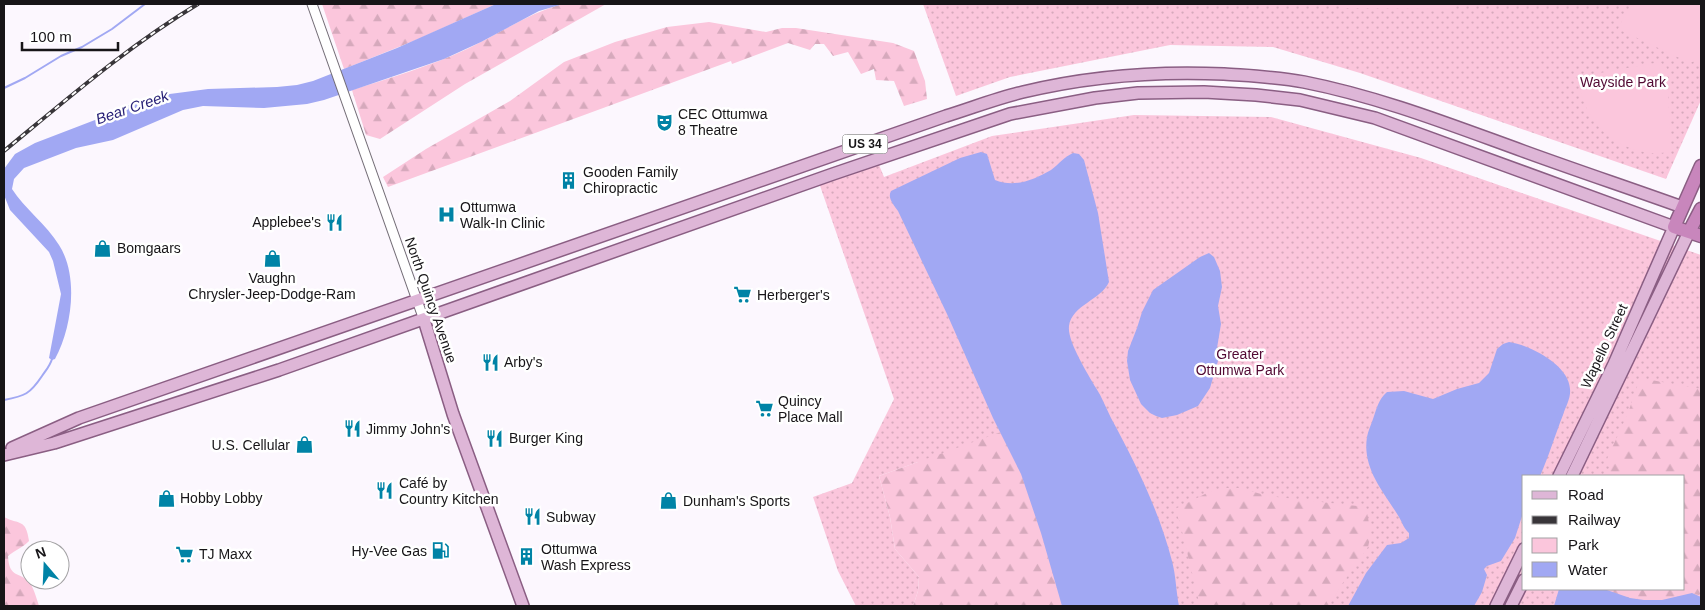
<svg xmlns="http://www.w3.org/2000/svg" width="1705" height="610" font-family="Helvetica,sans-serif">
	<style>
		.green { fill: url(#green-dots); fill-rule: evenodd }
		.forest { fill: url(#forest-firs) }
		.pitch { fill: #fbc6dc }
		.water { fill: #a1a8f3 }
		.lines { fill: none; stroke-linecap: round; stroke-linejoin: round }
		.stream { stroke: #a1a8f3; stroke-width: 2 }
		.minor-casing { stroke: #746e77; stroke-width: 11 }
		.major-casing { stroke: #8a5e83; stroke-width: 14 }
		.highway-casing { stroke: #8a5e83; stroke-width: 15 }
		.minor { stroke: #fff; stroke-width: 9 }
		.major { stroke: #deb6d7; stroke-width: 11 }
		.highway { stroke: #c886bc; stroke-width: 12 }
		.rail-casing { stroke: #383539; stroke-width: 4 }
		.rail { stroke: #fff; stroke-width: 2; stroke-dasharray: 5.5; stroke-linecap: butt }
		.labels { text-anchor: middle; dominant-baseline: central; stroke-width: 5; stroke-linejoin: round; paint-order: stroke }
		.shield { fill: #fff; stroke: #5d5b5d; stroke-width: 1 }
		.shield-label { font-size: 12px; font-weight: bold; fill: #171518 }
		.park-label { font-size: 14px; fill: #520933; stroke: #fff }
		.poi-label { font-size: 14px; fill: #171518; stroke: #fff; text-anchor: start }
		.street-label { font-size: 14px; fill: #171518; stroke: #fff }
		.water-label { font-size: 15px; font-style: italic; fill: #292277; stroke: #fff }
	</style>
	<defs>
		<pattern id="green-dots" width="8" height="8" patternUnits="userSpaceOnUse" patternTransform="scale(1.25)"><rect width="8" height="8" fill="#fbc6dc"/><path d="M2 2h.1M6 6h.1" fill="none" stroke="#d6a9bc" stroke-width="1.8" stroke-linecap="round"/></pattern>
		<pattern id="forest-firs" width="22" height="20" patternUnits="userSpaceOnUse" patternTransform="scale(1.25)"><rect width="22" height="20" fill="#fbc6dc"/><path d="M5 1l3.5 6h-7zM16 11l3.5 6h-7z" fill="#d6a9bc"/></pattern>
	</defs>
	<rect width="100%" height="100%" fill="#fcf7fe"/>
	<path class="green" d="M923 4H1701V100L1666 179 1360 73 1273 47 1170 45 1010 77 956 96Z
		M1134 115 1271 117 1421 158 1701 255V606H1062L918 462 879 476 890 517 895 549 919 577 918 591 913 606H856L838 571 813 497 852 483 894 399 818 180 877 160 884 177 992 136ZM1524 476H1684V589H1524Z"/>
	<path class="forest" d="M322 4H496L416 40 344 69Z
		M563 4H606L465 84 380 139 366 135 352 90C390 78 430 66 467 49 499 34 528 13 563 4Z
		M709 22 766 32 782 28H796L893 43 914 51 925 81 927 99 904 106 894 81 876 80 874 69 861 74 848 52 833 56 824 44H815L810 50 788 43 732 64 731 61 388 187 383 177 426 149 510 101 564 62 615 42 667 27Z
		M1640 378 1701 389V593L1699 595C1687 591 1674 599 1661 600 1642 601 1622 597 1604 589H1684V476H1611L1607 459 1628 413Z
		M1001 432 1021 474 1041 533 1062 606H913L918 591 919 577 895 549 890 517 879 476Z
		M1222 488H1240L1268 496 1366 507 1371 534 1368 547 1340 587 1329 606H1200L1180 523 1175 509 1209 492Z
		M4 517C19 525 26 518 29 541 24 547 15 550 8 556 9 579 20 571 30 583 34 589 37 600 39 606H4Z"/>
	<path class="pitch" d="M1343 4H1454V9L1343 8Z
		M1635 4H1701V58L1690 63 1618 29 1626 12Z
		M1660 62 1667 68 1671 152C1662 153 1653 154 1644 152 1605 144 1582 115 1578 77Z"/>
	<path class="water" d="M496 4H563L539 11 481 42 444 59 324 100 307 104 264 108 203 106 183 110 113 140 76 148 24 168 14 179 12 189C24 208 47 225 59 245 79 276 72 328 55 359L52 360 49 358 61 294 53 261 49 252 10 210 4 195V169L15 154 35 143 108 115 137 101 162 95 208 89 277 87 297 85 313 81 397 48Z
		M981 152 987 154 995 180C1014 188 1034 180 1051 170 1059 164 1064 157 1073 153L1079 154 1084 160 1098 213 1109 282C1101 300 1072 305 1069 326 1067 341 1088 374 1096 388 1102 397 1106 408 1111 418 1136 464 1159 511 1172 561 1176 576 1176 591 1179 606H1062L1041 533 1021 474 993 418 947 314 898 211C894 205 887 198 891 191L960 158Z
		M1209 253 1214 257 1220 271 1222 287 1218 306 1221 324 1217 348 1218 361 1210 388 1198 406 1177 415 1162 418 1156 416 1150 413 1141 404 1130 380 1127 361 1128 351 1137 328 1142 312 1153 290 1200 257Z
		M1509 342C1530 345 1569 365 1570 389 1571 398 1566 406 1563 415 1555 435 1549 456 1540 476H1524V510L1515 538 1501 561 1487 566 1484 569 1487 575 1482 592 1474 606H1348L1366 573 1387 545 1401 543 1409 538V533C1403 527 1403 524 1399 517 1384 492 1362 469 1367 437 1368 431 1371 425 1373 419 1377 408 1378 400 1387 392L1404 391 1433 399 1457 389 1479 383 1489 373 1497 349 1503 344Z
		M1559 589H1604L1630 598 1644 600H1662L1692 593 1701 597V606H1554Z"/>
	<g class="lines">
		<path class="stream" d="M4 88 25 78 61 56 82 47 112 29 145 4
			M4 400C25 396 30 394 42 376 46 370 50 366 52 359"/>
		<defs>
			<path id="minor" d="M312 4 424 320"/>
			<path id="major" d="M424 320 453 414 523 606
				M12 448 79 418 946 116C972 108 997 98 1023 92 1089 76 1157 71 1224 74 1251 76 1278 77 1304 82 1380 97 1451 125 1523 151 1575 170 1629 188 1682 207
				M4 455 54 443 279 370 833 174 1010 114 1095 98 1138 93 1204 92 1256 95 1300 100 1375 118 1674 227 1614 364 1559 476
				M1572 476 1689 232
				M1496 606 1524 549
				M1511 606 1524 580"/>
			<path id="highway" d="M1701 166 1674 227 1701 236
				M1689 232 1701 209"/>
		</defs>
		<use href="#minor" class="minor-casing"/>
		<use href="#major" class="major-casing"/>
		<use href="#highway" class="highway-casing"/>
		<use href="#minor" class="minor"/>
		<use href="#major" class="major"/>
		<use href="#highway" class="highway"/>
		<defs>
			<path id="rail" d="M4 151C66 100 128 46 198 4"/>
		</defs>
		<use href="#rail" class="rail-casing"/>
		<use href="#rail" class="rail"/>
	</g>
	<defs>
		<symbol id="theatre-bare" viewBox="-9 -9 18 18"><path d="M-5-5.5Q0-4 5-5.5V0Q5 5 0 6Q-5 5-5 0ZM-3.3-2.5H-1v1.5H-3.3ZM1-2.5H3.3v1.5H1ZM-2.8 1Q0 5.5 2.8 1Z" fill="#0083a6" stroke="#fff" stroke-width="2.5" paint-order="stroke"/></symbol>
		<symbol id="building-bare" viewBox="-9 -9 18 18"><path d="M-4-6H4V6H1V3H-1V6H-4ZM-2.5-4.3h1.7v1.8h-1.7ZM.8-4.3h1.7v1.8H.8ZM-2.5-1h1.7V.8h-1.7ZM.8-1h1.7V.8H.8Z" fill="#0083a6" stroke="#fff" stroke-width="2.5" paint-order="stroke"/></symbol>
		<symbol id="hospital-bare" viewBox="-9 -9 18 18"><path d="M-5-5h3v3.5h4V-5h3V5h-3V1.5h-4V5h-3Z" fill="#0083a6" stroke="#fff" stroke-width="2.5" paint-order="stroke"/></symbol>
		<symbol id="restaurant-bare" viewBox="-9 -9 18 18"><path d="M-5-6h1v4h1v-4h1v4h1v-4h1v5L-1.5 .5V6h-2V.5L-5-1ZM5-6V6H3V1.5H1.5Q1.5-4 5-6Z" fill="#0083a6" stroke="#fff" stroke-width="2.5" paint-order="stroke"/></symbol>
		<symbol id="shop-bare" viewBox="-9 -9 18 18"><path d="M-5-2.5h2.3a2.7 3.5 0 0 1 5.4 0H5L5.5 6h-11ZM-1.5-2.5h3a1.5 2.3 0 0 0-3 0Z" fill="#0083a6" stroke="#fff" stroke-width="2.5" paint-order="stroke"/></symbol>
		<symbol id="supermarket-bare" viewBox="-9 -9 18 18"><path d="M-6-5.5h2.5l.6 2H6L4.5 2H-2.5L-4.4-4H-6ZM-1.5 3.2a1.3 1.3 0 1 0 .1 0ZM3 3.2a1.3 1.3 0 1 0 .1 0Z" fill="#0083a6" stroke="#fff" stroke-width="2.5" paint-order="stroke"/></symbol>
		<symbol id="fuel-bare" viewBox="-9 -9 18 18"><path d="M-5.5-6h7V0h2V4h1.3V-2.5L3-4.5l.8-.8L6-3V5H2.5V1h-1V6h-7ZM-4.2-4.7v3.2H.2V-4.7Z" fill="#0083a6" stroke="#fff" stroke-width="2.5" paint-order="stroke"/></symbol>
	</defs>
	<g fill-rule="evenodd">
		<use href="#theatre-bare" x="652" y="110" width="25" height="25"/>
		<use href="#building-bare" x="556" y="168" width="25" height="25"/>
		<use href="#hospital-bare" x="434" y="202" width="25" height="25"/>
		<use href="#restaurant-bare" x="322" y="210" width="25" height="25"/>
		<use href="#shop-bare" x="90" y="236" width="25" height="25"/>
		<use href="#shop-bare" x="260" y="246" width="25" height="25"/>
		<use href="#supermarket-bare" x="730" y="282" width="25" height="25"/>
		<use href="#restaurant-bare" x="478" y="350" width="25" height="25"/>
		<use href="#supermarket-bare" x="752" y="396" width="25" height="25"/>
		<use href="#restaurant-bare" x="340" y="416" width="25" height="25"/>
		<use href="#restaurant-bare" x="482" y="426" width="25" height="25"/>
		<use href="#shop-bare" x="292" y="432" width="25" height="25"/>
		<use href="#restaurant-bare" x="372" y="478" width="25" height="25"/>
		<use href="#shop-bare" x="154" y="486" width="25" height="25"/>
		<use href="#shop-bare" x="656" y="488" width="25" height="25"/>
		<use href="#restaurant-bare" x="520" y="504" width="25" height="25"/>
		<use href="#fuel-bare" x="428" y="538" width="25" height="25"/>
		<use href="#supermarket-bare" x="172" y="542" width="25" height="25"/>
		<use href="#building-bare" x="514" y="544" width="25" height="25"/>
	</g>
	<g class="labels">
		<rect class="shield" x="842.5" y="134.5" width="45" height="19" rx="4"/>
		<g class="shield-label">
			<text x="865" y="144">US 34</text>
		</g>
		<g class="park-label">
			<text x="1623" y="82">Wayside Park</text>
			<text x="1240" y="354">Greater<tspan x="1240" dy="16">Ottumwa Park</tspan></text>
		</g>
		<g class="poi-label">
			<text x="678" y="114">CEC Ottumwa<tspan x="678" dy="16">8 Theatre</tspan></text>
			<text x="583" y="172">Gooden Family<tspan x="583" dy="16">Chiropractic</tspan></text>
			<text x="460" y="207">Ottumwa<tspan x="460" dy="16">Walk-In Clinic</tspan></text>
			<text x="321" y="222" text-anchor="end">Applebee's</text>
			<text x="117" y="248">Bomgaars</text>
			<text x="272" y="278" text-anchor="middle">Vaughn<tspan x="272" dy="16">Chrysler-Jeep-Dodge-Ram</tspan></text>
			<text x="757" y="295">Herberger's</text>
			<text x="504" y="362">Arby's</text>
			<text x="778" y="401">Quincy<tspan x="778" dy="16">Place Mall</tspan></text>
			<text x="366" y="429">Jimmy John's</text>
			<text x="509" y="438">Burger King</text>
			<text x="290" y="445" text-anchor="end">U.S. Cellular</text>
			<text x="399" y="483">Café by<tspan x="399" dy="16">Country Kitchen</tspan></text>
			<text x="180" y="498">Hobby Lobby</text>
			<text x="683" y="501">Dunham's Sports</text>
			<text x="546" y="517">Subway</text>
			<text x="541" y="549">Ottumwa<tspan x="541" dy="16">Wash Express</tspan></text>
			<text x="427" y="551" text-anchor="end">Hy-Vee Gas</text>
			<text x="199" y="554">TJ Maxx</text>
		</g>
		<g class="street-label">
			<text transform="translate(431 300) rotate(71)">North Quincy Avenue</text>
			<text transform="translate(1604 346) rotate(-65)">Wapello Street</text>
		</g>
		<g class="water-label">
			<text transform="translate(132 107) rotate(-19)">Bear Creek</text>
		</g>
	</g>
	<rect width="1705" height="610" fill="none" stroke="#171518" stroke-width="10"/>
	<rect x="1522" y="475" width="162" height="115" fill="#ffffff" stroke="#a2a1a3"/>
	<rect x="1532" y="491" width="25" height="8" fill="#deb6d7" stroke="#a2a1a3"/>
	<text x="1568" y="500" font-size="15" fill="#171518">Road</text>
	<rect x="1532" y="516" width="25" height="8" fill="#383539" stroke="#a2a1a3"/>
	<text x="1568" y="525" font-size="15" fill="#171518">Railway</text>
	<rect x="1532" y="538" width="25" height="15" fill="#fbc6dc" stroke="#a2a1a3"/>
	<text x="1568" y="550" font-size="15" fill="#171518">Park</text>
	<rect x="1532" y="562" width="25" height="15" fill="#a1a8f3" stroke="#a2a1a3"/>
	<text x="1568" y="575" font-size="15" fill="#171518">Water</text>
	<g transform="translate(45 565) rotate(341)"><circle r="24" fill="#ffffff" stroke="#a2a1a3"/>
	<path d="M0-4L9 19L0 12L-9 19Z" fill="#0083a6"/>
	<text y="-8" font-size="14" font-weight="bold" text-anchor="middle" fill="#171518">N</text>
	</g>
	<path d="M22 42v8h96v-8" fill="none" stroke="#171518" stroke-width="2.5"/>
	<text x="30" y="42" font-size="15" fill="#171518" stroke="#ffffff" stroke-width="4" paint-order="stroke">100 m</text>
</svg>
